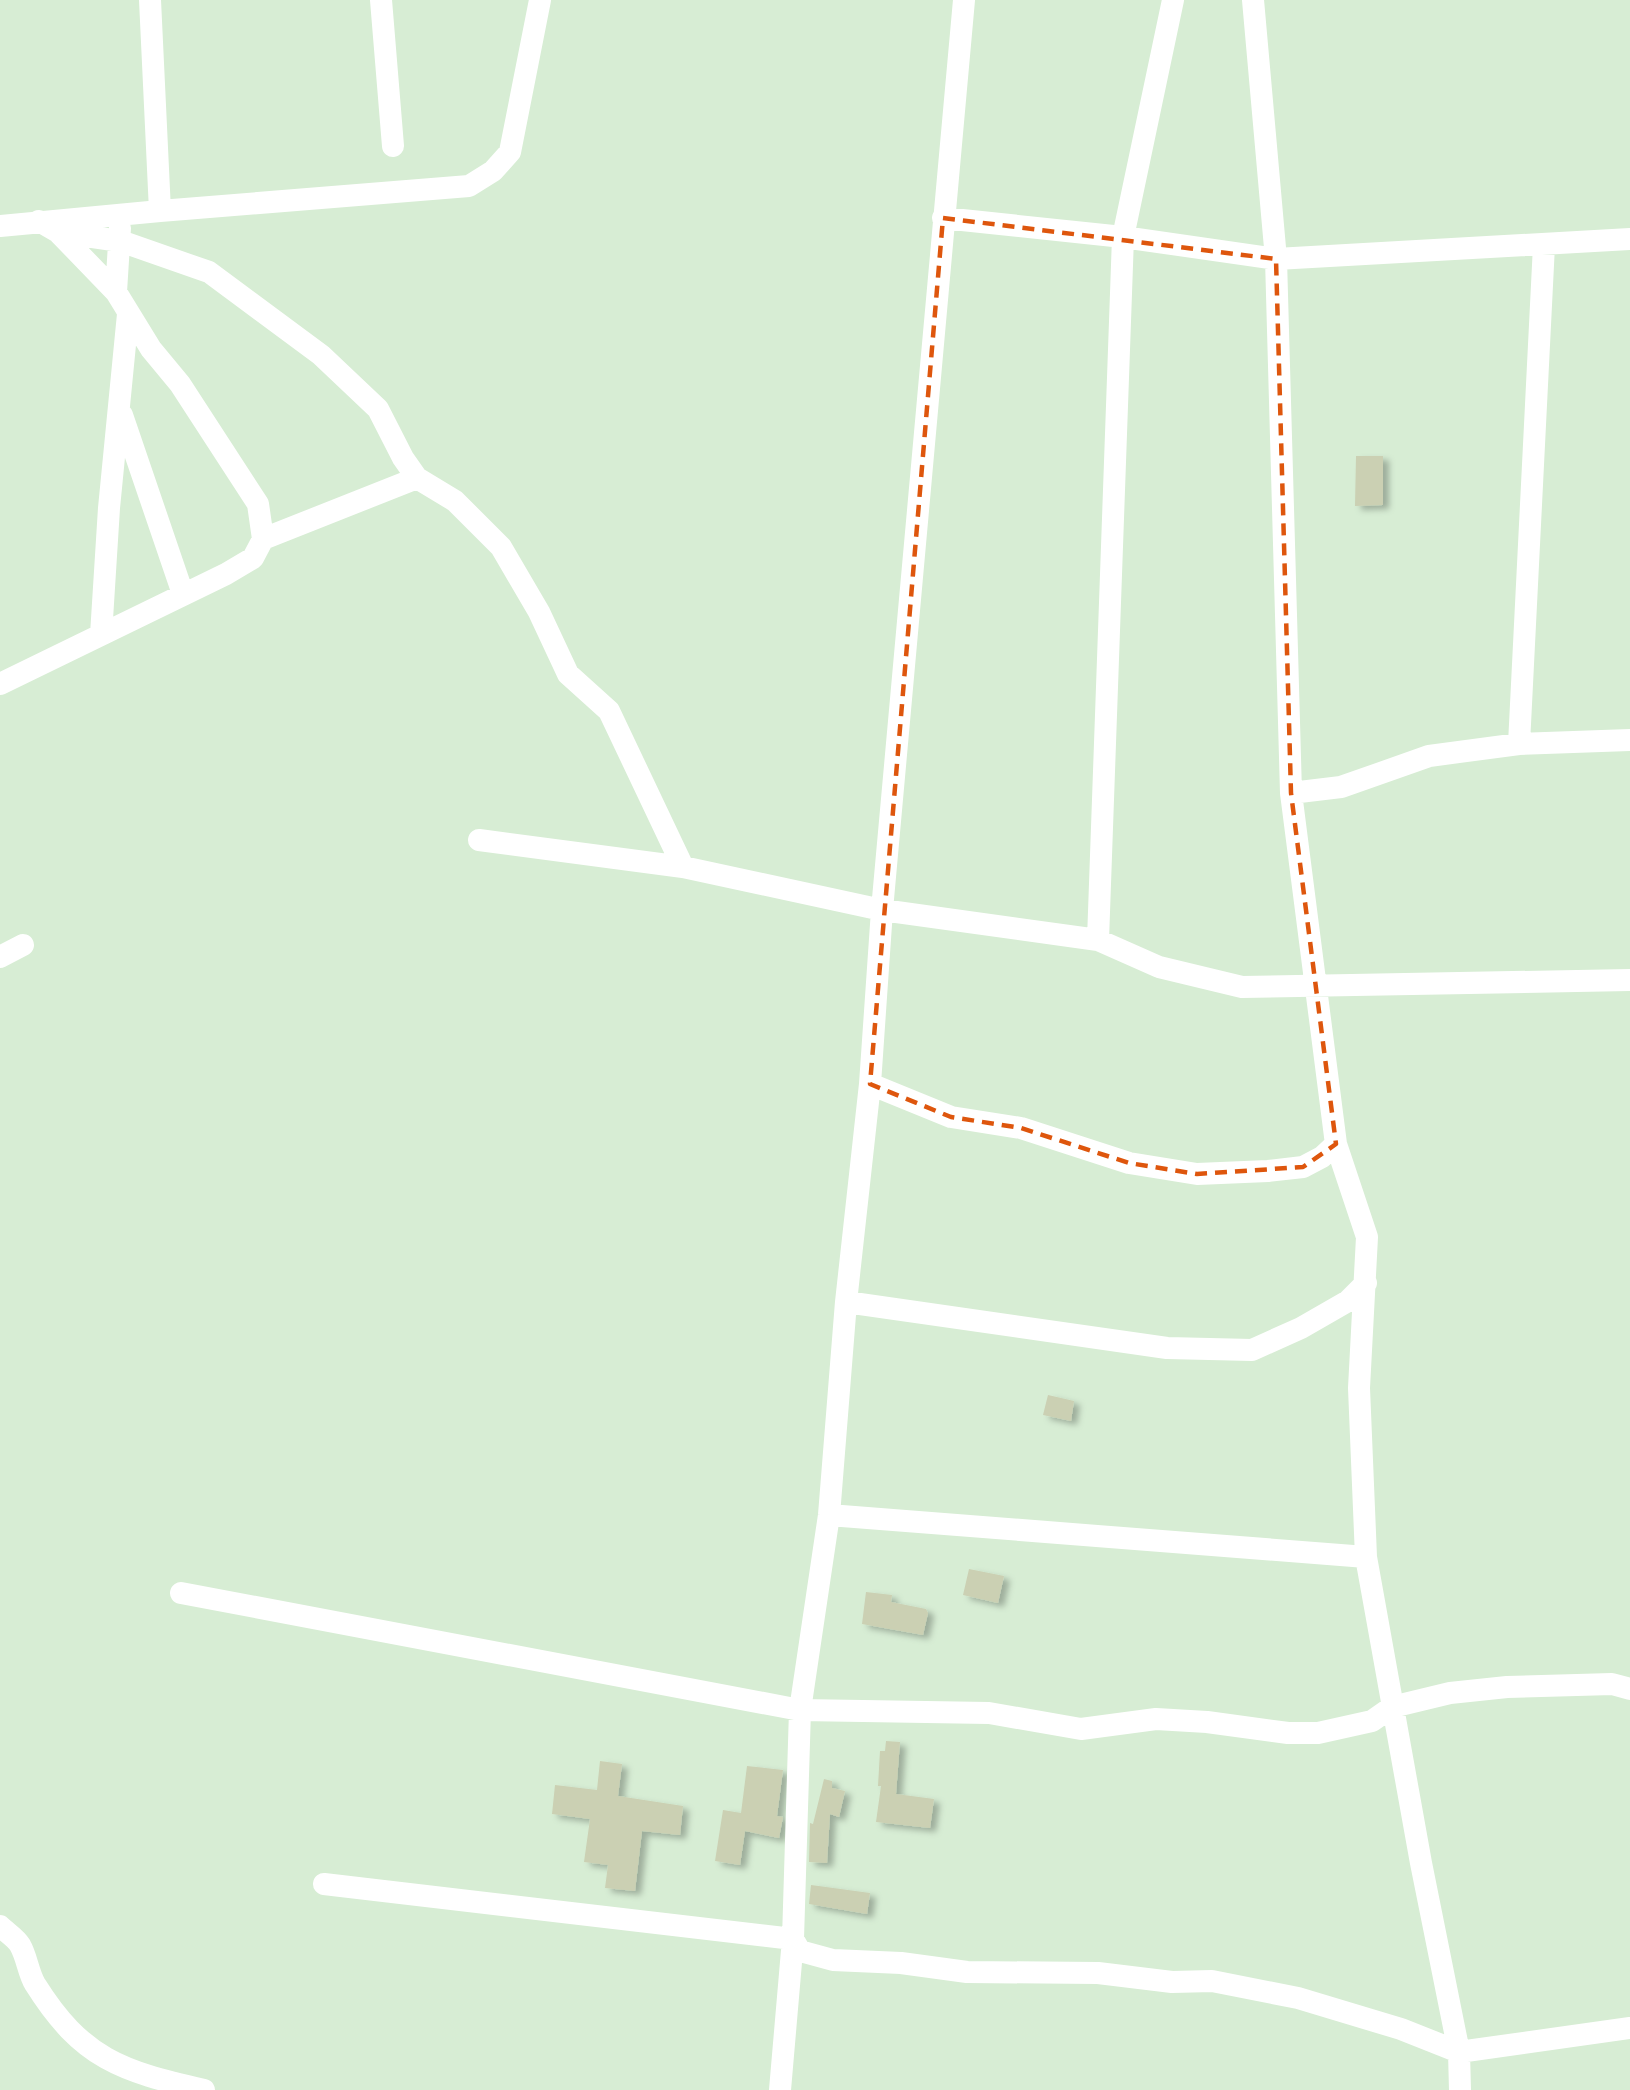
<svg xmlns="http://www.w3.org/2000/svg" width="1630" height="2090" font-family="Rubik,sans-serif">
	<style>
		.building { fill: #cbd0b3; filter: url(#shadow) }
		.lines { fill: none; stroke-linecap: round; stroke-linejoin: round }
		.street { stroke: #fff; stroke-width: 22 }
		.marked { fill: none; stroke: #de560d; stroke-width: 4.5; stroke-dasharray: 12 8; stroke-linejoin: round }
	</style>
	<defs>
		<filter id="shadow"><feDropShadow dx="6" dy="4" stdDeviation="3" flood-color="#0004"/></filter>
	</defs>
	<rect width="100%" height="100%" fill="#d7edd4"/>
	<path class="building" d="M1356 456H1383V505L1355 506Z
		M1048 1395 1074 1401 1071 1421 1043 1415Z
		M969 1569 1004 1576 998 1603 963 1595Z
		M866 1592 892 1595 891 1602 926 1609 928 1613 923 1635 862 1624Z
		M886 1741 900 1742 896 1794 934 1799 930 1828 876 1822 881 1786H878L880 1751H885Z
		M600 1761 622 1764 618 1796 683 1806 680 1835 642 1831 635 1891 605 1888 608 1865 584 1862 590 1819 552 1814 555 1785 597 1790Z
		M747 1766 783 1770 777 1816 783 1817 779 1838 745 1831 740 1865 715 1861 723 1810 741 1813Z
		M824 1779 832 1781V1788L845 1791 839 1817 830 1814 827 1863 809 1862 810 1823 813 1824Z
		M811 1885 870 1893 867 1914 809 1904Z"/>
	<g class="lines">
		<path class="street" d="M381 0 393 146
			M1253 0 1276 259 1630 239
			M160 211 469 186 493 171 510 152 540 0
			M943 218 1123 237 1276 259 1291 793 1336 1144 1367 1237 1359 1388 1366 1557 1421 1863 1459 2052 1460 2090
			M0 226 160 211 150 0
			M58 232 120 241 209 272 321 355 378 409 403 458 417 478 455 501 501 547 539 612 568 674 609 711 683 867
			M116 292 120 228
			M122 415 183 594
			M263 539 417 478
			M101 635 109 508 128 314
			M0 684 226 574 253 558 263 539 258 504 180 384 151 349 116 292 58 232 39 221
			M1519 744 1544 245
			M1291 793 1341 787 1429 756 1519 744 1630 740
			M479 840 683 867 882 910 1098 940 1159 967 1242 987 1630 980
			M1098 940 1123 237 1173 0
			M0 957 23 945
			M870 1084 951 1117 1021 1128 1129 1163 1197 1174 1268 1171 1303 1167 1322 1157 1336 1144
			M846 1302 1167 1348 1252 1350 1301 1328 1348 1301 1366 1283
			M829 1515 1366 1557
			M181 1593 800 1710 989 1713 1081 1729 1156 1719 1207 1722 1288 1733H1318L1372 1721 1392 1707 1450 1693 1507 1687 1612 1684 1630 1689
			M324 1884 793 1939 800 1951 833 1960 901 1963 967 1972 1098 1973 1172 1982 1212 1981 1298 1998 1401 2029 1459 2052 1630 2028
			M0 1926C6 1932 16 1938 20 1945 27 1957 28 1972 35 1984 82 2059 121 2071 204 2090
			M780 2090 793 1939 800 1710 829 1515 846 1302 870 1084 882 910 964 0"/>
	</g>
	<path class="marked" d="M943 218 1276 259 1291 793 1336 1144 1303 1167 1197 1174 1129 1163 1021 1128 951 1117 870 1084Z"/>
</svg>
